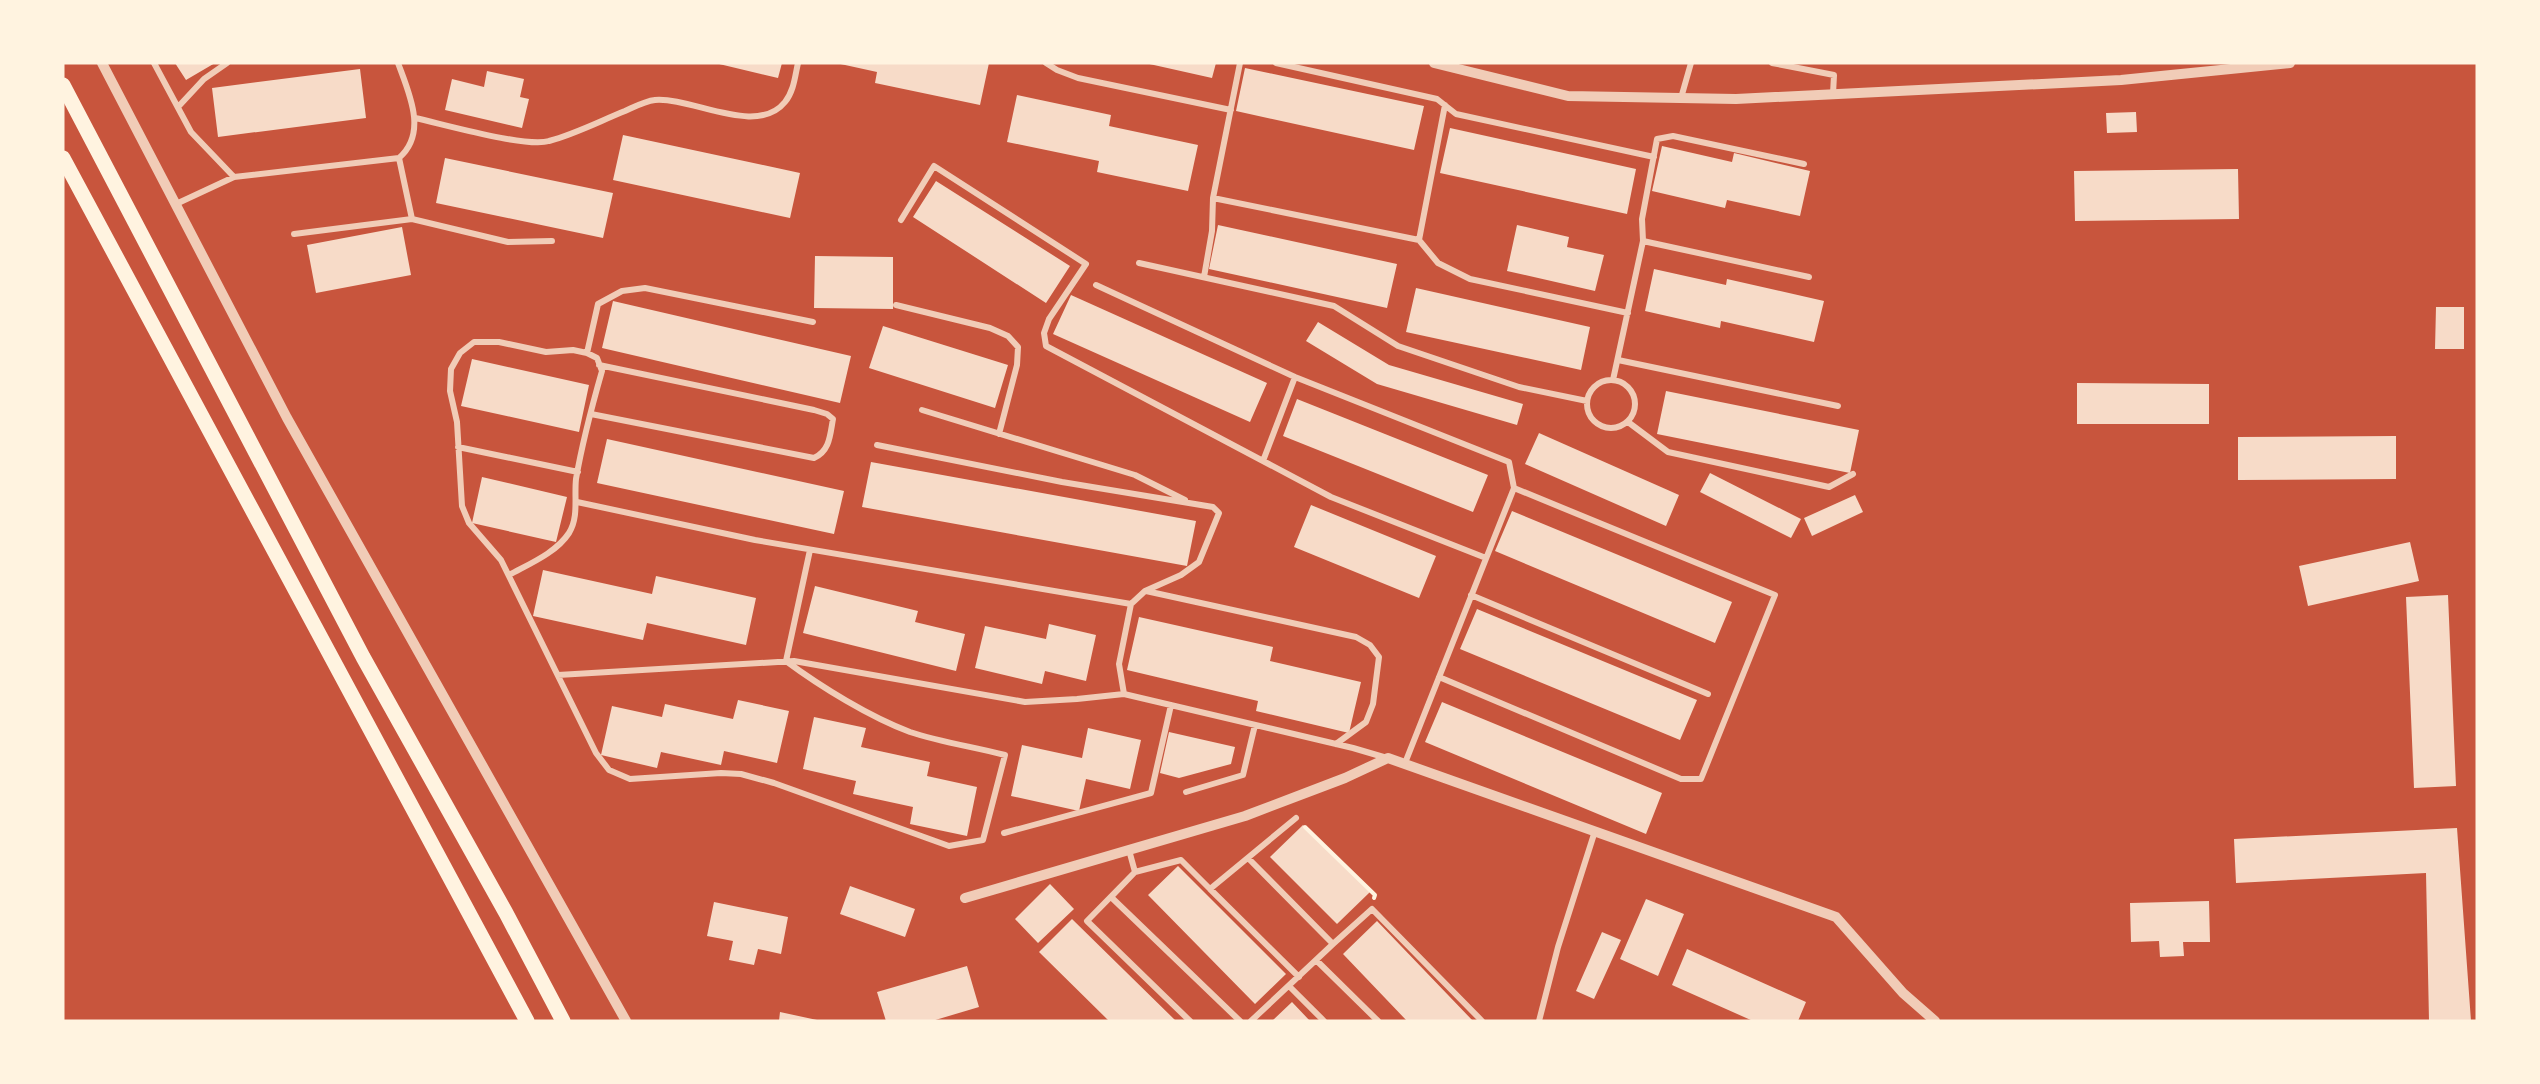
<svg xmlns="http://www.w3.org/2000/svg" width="2540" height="1084" font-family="'Nunito Sans',sans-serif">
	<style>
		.building { fill: #f7dbc8 }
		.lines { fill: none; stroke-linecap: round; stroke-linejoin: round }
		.path { stroke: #fff3e0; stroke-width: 4 }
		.minor { stroke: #f1ccb7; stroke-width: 6 }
		.tertiary { stroke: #f1ccb7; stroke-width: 10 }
		.trunk { stroke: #fff3e0; stroke-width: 15 }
	</style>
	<rect width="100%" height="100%" fill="#c8553d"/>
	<path class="building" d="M175 63H215L186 80Z
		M715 63H782L778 78Z
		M836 63H989L980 105 875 83 877 72Z
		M1145 63H1216L1212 78Z
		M1245 68 1424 106 1414 150 1236 111Z
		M360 69 366 118 218 137 212 88Z
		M487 71 524 79 520 97 529 99 522 128 445 110 452 79 484 87Z
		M1017 95 1111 115 1109 126 1198 145 1188 191 1097 172 1099 161 1007 142Z
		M2136 112 2137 132 2107 133 2106 113Z
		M1450 128 1636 169 1627 214 1440 173Z
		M623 135 800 173 790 218 613 180Z
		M1662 146 1732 162 1734 153 1810 171 1800 216 1727 200 1725 208 1652 191Z
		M445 158 613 193 603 238 436 203Z
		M2238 169 2239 219 2075 221 2074 171Z
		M936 181 1070 266 1046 303 913 217Z
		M1218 225 1397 264 1387 308 1209 269Z
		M1517 225 1569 237 1567 247 1604 255 1595 291 1507 271Z
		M402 227 411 275 316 293 307 245Z
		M815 256 893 257V309L814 308Z
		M1654 269 1726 285 1727 279 1824 301 1814 342 1721 321 1720 328 1645 311Z
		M1416 288 1590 327 1581 370 1406 332Z
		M1071 295 1267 383 1250 422 1053 334Z
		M613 301 851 356 840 403 602 348Z
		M2436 307H2464V349H2435Z
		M1318 322 1389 365 1523 404 1517 425 1377 384 1306 341Z
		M883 326 1008 365 995 408 869 368Z
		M472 359 589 385 579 432 461 406Z
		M2077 383 2209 384V424H2077Z
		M1666 391 1859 430 1850 473 1657 434Z
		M1297 399 1488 475 1473 512 1283 436Z
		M1539 433 1679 495 1666 526 1525 464Z
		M2396 436V479L2238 480V437Z
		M607 439 844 491 834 534 597 483Z
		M871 462 1196 521 1187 566 862 507Z
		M1710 473 1801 519 1791 538 1700 492Z
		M482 477 567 497 556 542 472 523Z
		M1855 495 1863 512 1812 536 1804 518Z
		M1311 505 1436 556 1419 598 1294 547Z
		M1512 511 1732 602 1715 643 1495 551Z
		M2410 542 2419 581 2308 606 2299 566Z
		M543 570 652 594 656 576 756 598 746 645 647 623 643 640 533 616Z
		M815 586 918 611 915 622 965 634 956 671 803 633Z
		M2448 595 2456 786 2414 788 2406 597Z
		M1477 609 1697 700 1680 740 1460 649Z
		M1139 617 1273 647 1270 661 1361 682 1349 733 1256 711 1258 701 1127 670Z
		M1049 624 1096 635 1086 681 1045 671 1042 684 975 668 985 626 1046 639Z
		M738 700 789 711 777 763 724 751 721 765 661 752 657 768 601 755 612 706 662 717 665 704 733 719Z
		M1442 702 1662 793 1646 834 1425 742Z
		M814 717 866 728 861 747 930 762 927 776 977 787 967 836 910 824 913 807 853 794 856 781 803 769Z
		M1088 728 1141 740 1130 789 1086 779 1079 811 1011 796 1022 745 1082 758Z
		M1169 732 1235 747 1231 764 1179 778 1160 773Z
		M1303 825 1370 892 1337 924 1270 857Z
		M2457 828 2471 1021H2429L2426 873 2236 883 2234 839Z
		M1178 866 1286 974 1255 1004 1148 895Z
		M1050 884 1074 909 1038 943 1015 919Z
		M850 886 915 909 905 937 840 914Z
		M1646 899 1684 914 1658 976 1620 959Z
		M2209 901 2210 942H2183L2184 956 2160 957 2159 941 2131 942 2130 903Z
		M714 902 788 917 781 954 758 949 754 965 729 960 733 941 707 936Z
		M1072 919 1176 1021H1109L1039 952Z
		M1377 921 1473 1021H1407L1343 954Z
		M1602 932 1621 940 1594 999 1576 991Z
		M1687 949 1806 1002 1798 1021H1753L1672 985Z
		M967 966 979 1007 932 1021H886L877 992Z
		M1292 1002 1310 1021H1272Z
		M780 1012 817 1020V1021H779Z"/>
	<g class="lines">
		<path class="path" d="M1305 827 1375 895 1374 898"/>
		<path class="minor" d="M154 63 191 132 234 177
			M1046 63 1057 70 1078 78 1231 110
			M1276 63 1437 99 1456 114 1654 157
			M1772 63 1834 75 1833 94
			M1681 98 1691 63
			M178 107 204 79 227 63
			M415 118C443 124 526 148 549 141 575 134 600 121 625 111 634 107 645 101 655 100 692 97 757 137 785 102 794 91 795 76 798 63
			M1213 198 1419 240 1438 263 1470 279 1628 313
			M176 204 234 177 399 158C428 133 409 93 398 63
			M412 219 508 242 552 241
			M901 220 934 166 1086 264 1049 319 1044 333 1046 346 1331 497 1486 558
			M294 234 412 219 399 158
			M1419 240 1445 105
			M1643 241 1809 277
			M1139 263 1334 306 1398 346 1519 387 1587 401
			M1204 277 1212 231 1213 198 1240 63
			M1096 285 1295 377 1509 462 1514 488
			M896 305 990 328 1008 336 1018 347 1017 365 999 434
			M587 353 598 304 622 291 645 288 813 322
			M1618 360 1838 406
			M1587 404a24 24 0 1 1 48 0a24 24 0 1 1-48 0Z
			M1613 380 1643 241 1642 219 1657 139 1673 136 1804 164
			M922 410 1135 475 1185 500
			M591 414 814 458C830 451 830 435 833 419L827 414 814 410 599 365
			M1628 422 1668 452 1829 487 1853 474
			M877 445 1062 482 1213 507 1219 513 1199 562 1181 575 1145 591 1131 604 1119 664 1124 694
			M458 447 578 472
			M1263 461 1295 377
			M577 502 755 540 1131 604
			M509 575C529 564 556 553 569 533 579 517 574 497 576 479 582 444 592 406 602 371L597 358 587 353 573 350 546 352 499 342H474L460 353 451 369 450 391 457 422 462 506 469 523 501 560 596 753 609 770 630 779 721 773 741 774 774 783 949 846 983 840 1005 755C974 747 940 742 910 732 870 717 821 687 786 661L810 550
			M1146 591 1356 637 1370 645 1379 657 1373 704 1366 722 1336 744
			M1471 595 1708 694
			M558 675 794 661 1025 702 1077 699 1124 694 1353 748 1387 758
			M1405 763 1514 488 1775 595 1701 779H1681L1439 677
			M1186 792 1243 775 1255 725
			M1004 833 1151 793 1171 705
			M1129 850 1135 872 1181 860 1210 889 1296 818
			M1248 858 1333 944 1251 1021
			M1210 889 1299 977
			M1333 944 1372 909 1482 1021
			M1316 960 1378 1021
			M1289 986 1324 1021
			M1190 1021 1087 921 1135 872 1111 897 1240 1021
			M1539 1021 1558 947 1595 831"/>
		<path class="tertiary" d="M102 63 287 418 626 1021
			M1434 63 1568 96 1736 99 2121 80 2290 63
			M965 898 1245 816 1345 778 1388 758 1836 917 1903 993 1935 1021"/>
		<path class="trunk" d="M63 85 363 657 506 913 563 1021
			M63 158 527 1021"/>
	</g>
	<rect width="2540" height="1084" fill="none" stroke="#fff3e0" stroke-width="129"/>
</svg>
